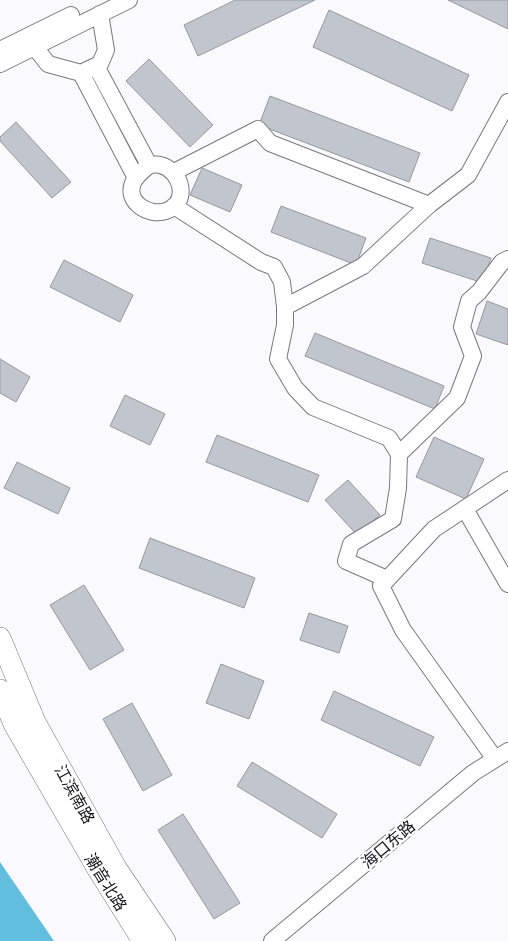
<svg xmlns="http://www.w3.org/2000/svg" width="508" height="941" font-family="Inter,'Noto Sans SC',sans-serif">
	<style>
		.water { fill: #61bedd }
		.building { fill: #c1c5cc; stroke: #95999f }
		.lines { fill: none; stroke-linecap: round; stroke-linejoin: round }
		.minor-casing { stroke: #78787e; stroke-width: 18 }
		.major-casing { stroke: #78787e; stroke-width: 22 }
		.minor { stroke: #fff; stroke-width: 16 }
		.major { stroke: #fff; stroke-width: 21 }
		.labels { text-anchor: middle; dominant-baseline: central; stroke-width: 4.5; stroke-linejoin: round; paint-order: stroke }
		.street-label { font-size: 16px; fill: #151518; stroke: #fff }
	</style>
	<rect width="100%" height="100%" fill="#faf9fe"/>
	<path class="water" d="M0 862 54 941H0Z"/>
	<path class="building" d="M235 0H315L198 56 184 25Z
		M448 0H508V29Z
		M329 10 469 75 452 111 313 47Z
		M149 59 213 125 190 147 126 81Z
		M270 96 420 153 409 182 259 125Z
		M16 122 71 182 52 198 0 141V137Z
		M202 168 242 185 230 212 190 195Z
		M281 206 366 238 356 265 271 232Z
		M430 238 491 258 483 283 422 263Z
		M64 260 133 295 120 322 50 287Z
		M487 301 508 309V345L476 334Z
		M315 333 444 386 435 409 305 356Z
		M0 359 30 377 16 402 0 393Z
		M125 395 165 414 150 445 110 426Z
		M217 435 319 475 308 502 206 462Z
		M434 437 484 459 466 499 416 477Z
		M17 462 70 488 58 514 4 488Z
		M348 480 380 515 357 535 325 500Z
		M150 538 255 578 244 608 139 568Z
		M84 585 124 650 90 670 50 605Z
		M309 613 348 626 339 653 300 640Z
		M221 664 264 681 249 719 206 703Z
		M334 691 434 737 420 766 321 720Z
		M132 703 172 775 143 791 103 719Z
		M252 762 337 814 322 838 237 786Z
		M183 814 240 903 214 919 158 830Z"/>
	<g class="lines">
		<defs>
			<path id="minor" d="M34 46 48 64 81 73 100 64 106 50 100 14
				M0 50 71 15
				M0 64 129 0
				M96 66 149 165C152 165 157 164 160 165 182 170 190 203 166 211 149 217 125 202 133 183 135 176 144 170 149 165
				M81 73 136 178
				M174 172 258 129 270 143 429 205 468 175 508 102
				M174 206 261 262 274 267 282 282 285 307V325L278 359 295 388 313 407 389 438 399 454
				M285 307 363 266 429 205
				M465 509 508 584
				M387 579 346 561 351 544 393 519 398 488 399 454 457 398 473 356 462 327 469 301 479 292 502 262 508 259
				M495 759 403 630 381 586 434 529 508 480
				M272 941 473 773 508 751"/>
			<path id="major" d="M0 638 35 722 116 868 165 941
				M0 690 14 724 99 871 143 941"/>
		</defs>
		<use href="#minor" class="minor-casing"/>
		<use href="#major" class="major-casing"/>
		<use href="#minor" class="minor"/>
		<use href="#major" class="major"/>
	</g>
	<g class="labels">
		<g class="street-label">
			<text transform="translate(75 794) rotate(61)">江滨南路</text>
			<text transform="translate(388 844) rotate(-40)">海口东路</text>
			<text transform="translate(106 882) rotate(58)">潮音北路</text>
		</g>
	</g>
</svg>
